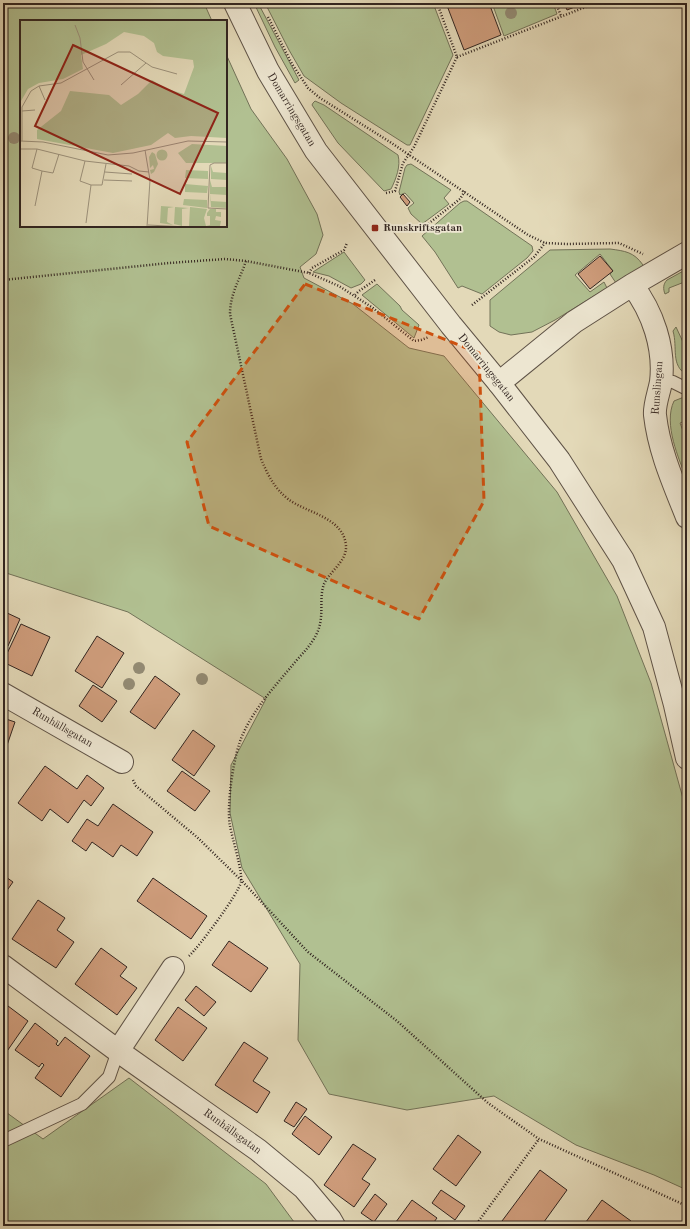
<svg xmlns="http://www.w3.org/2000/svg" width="690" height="1229" font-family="'Old Standard TT',serif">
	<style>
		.green { fill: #b1c091; stroke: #727258 }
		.building { fill: #cf9d7c; stroke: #322520 }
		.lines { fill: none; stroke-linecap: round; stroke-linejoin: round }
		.service-casing { stroke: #5e5246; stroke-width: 14 }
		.minor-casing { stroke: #5e5246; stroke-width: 24 }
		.tertiary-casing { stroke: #5e5246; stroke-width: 24 }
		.path { stroke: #322520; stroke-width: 2.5; stroke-dasharray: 1 2; stroke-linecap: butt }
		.service { stroke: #ede6d1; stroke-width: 12 }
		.minor { stroke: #ede6d1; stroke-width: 22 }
		.tertiary { stroke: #ede6d1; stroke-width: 22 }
		.tree { fill: #938b74 }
		.marked { fill: #cd510f; fill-opacity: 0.2; stroke: #cd510f; stroke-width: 3; stroke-dasharray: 8 5; stroke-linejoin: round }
		.poi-dot { fill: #8f2418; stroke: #ede6d1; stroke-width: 1.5 }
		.labels { text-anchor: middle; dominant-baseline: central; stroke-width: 3.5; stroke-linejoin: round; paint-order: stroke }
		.street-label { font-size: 11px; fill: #322520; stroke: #ede6d1 }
		.poi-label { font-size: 11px; font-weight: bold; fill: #322520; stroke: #ede6d1; text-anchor: start }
		.inset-road { fill: none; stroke: #9c917b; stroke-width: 1 }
		.view { fill: #8f2418; fill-opacity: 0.15; stroke: #8f2418; stroke-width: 2 }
		.inset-edge { fill: none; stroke: #322520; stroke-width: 2 }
	</style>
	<rect width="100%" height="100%" fill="#e3d9b8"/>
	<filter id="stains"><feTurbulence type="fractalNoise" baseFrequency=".005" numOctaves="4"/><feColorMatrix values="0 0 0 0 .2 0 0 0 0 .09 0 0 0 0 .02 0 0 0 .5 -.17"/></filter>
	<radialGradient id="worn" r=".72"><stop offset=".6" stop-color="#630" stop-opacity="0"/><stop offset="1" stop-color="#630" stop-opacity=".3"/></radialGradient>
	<path class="green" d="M3 3H204L212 21H21V226H226V54L251 109 287 159 317 214 323 235 316 254 300 267 304 278 353 304 409 348 444 356 557 492 617 596 651 683 687 813V1190L654 1175 576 1145 494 1096 407 1110 329 1094 298 1040 300 964 242 868 230 813 231 765 266 699 128 612 3 572Z
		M254 3H258L299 80 295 83 275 47Z
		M265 3H433L453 55 410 145H407L341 103 304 76 289 50Z
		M492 3H553L557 14 504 36Z
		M315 101 324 105 398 155C401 166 396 179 391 189L384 191 338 143 312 105 313 103Z
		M411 164 451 190 444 198 449 204 422 224 411 214 408 208 414 203 405 193 400 195 399 192 405 168 407 165Z
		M464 201H467L532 246 533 251 527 258 482 294 462 286 458 288 435 252 422 236 460 203Z
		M610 249C625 251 634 252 643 265V267L616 283 610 274 613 271 600 254 575 275 590 292 604 282 607 288 555 320 532 332 511 335 499 332 490 326V300L550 250Z
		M344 252 365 280 361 284 351 288 329 276 313 272Z
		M687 269V281L669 288V292L665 294C663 289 663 284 667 280Z
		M377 284 400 306 402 310 419 325 414 338 362 295Z
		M676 327 683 342 687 341V375C670 365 678 348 673 331Z
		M684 397 687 398V420L680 423 687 441V480C679 459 663 424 674 401Z
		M129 1078 266 1184 297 1226H3V1110L43 1139Z"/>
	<path class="building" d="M446 3H489L501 35 464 50Z
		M564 3H585L567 10Z
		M403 194 410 202 407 206 400 197Z
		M600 256 613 271 590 289 578 274Z
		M687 422V438L682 424Z
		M5 612 20 619 8 646 3 644V616Z
		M21 624 50 637 32 676 3 662Z
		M97 636 124 653 102 688 75 671Z
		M155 676 180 694 155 729 130 712Z
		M93 685 117 701 102 722 79 706Z
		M3 718 15 722 3 757Z
		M193 730 215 746 194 776 172 760Z
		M45 766 77 789 87 775 104 788 91 806 84 800 68 823 50 809 42 821 18 803Z
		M182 771 210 791 195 811 167 791Z
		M113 804 153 832 137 856 121 845 113 857 92 842 86 851 72 841 87 819 98 826Z
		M3 875 13 882 3 896Z
		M153 878 207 916 191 939 137 901Z
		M38 900 65 918 57 930 74 942 56 968 12 939Z
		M229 941 268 968 251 992 212 965Z
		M101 948 127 967 120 976 137 988 117 1015 75 984Z
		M196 986 216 1002 204 1016 185 1000Z
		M4 1003 28 1021 3 1057V1004Z
		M178 1007 207 1028 183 1061 155 1040Z
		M35 1023 58 1041 56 1044 58 1046 65 1037 90 1056 61 1097 35 1078 44 1065 42 1063 39 1067 15 1050Z
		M244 1042 268 1058 253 1081 270 1092 257 1113 215 1085Z
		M296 1102 307 1109 294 1127 284 1121Z
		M305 1116 332 1137 319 1155 292 1134Z
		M458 1135 481 1152 456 1186 433 1169Z
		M353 1144 376 1159 362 1179 370 1184 354 1207 324 1185Z
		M540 1170 567 1190 541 1226H509L502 1221Z
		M441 1190 465 1206 455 1220 432 1203Z
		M375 1194 387 1204 374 1222 361 1213Z
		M412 1200 437 1218 431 1226H393Z
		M602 1200 631 1221 627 1226H583Z"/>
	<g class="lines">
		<defs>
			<path id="service" d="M661 381 673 382 687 389
				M3 1141 82 1104 109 1077 118 1051"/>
			<path id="minor" d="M632 285C653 312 665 348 661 382 659 393 654 405 655 415 659 451 674 484 687 517
				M499 383 574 322 632 285 687 253
				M3 694 122 762
				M3 966 118 1051 258 1150 304 1188 330 1219 334 1226
				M118 1051 173 968"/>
			<path id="tertiary" d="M235 3 268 71 316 151 451 325 499 383 559 460 623 560 654 627 675 705 687 758"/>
		</defs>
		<use href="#service" class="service-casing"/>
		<use href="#minor" class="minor-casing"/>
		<use href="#tertiary" class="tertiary-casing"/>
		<path class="path" d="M556 3 561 16
			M678 3 687 11
			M268 17 292 64 308 88 320 98 390 142 528 235 545 243 567 244 619 243 643 254
			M457 57 596 3
			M386 193 395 191 403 163 414 147 457 57 437 3
			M419 231 460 199 465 191
			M309 273 312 268 344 250 347 243
			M3 280 169 263 225 259 246 261 309 273 339 286 373 308 414 341 421 340 429 337
			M355 295 359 291 375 280
			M472 305 534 257 545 243
			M133 780 136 786 198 838 242 881 308 952 397 1021 488 1103 539 1139 687 1206
			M189 956C199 947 239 893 241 882 243 873 232 837 230 826 226 806 234 752 243 734 255 707 277 684 296 661 303 653 310 646 315 637 326 618 318 600 324 584 330 571 347 561 346 546 344 517 306 513 288 499 274 488 268 475 261 459L230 314C230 294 240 279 246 261
			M475 1226 539 1139"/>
		<use href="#service" class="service"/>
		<use href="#minor" class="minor"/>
		<use href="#tertiary" class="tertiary"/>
	</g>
	<g class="tree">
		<circle cx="511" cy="13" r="6"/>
		<circle cx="14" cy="138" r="6"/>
		<circle cx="139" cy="668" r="6"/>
		<circle cx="202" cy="679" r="6"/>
		<circle cx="129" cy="684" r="6"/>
	</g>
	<path class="marked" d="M305 284 479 353 484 501 419 619 209 526 187 442Z"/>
	<rect class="poi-dot" x="371" y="224" width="8" height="8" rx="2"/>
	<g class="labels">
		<g class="street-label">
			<text transform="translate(291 110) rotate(59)">Domarringsgatan</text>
			<text transform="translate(486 368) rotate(51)">Domarringsgatan</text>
			<text transform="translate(658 388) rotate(-86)">Runslingan</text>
			<text transform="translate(62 728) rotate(30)">Runhällsgatan</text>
			<text transform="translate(232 1132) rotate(36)">Runhällsgatan</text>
		</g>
		<g class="poi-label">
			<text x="383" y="228">Runskriftsgatan</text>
		</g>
	</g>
	<g transform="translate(20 20)">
		<rect width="207" height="207" fill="#e3d9b8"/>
		<path d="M0 0H207V118L171 116 155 118 148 113 131 125 93 133 17 119V110L41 91 50 71 89 75 101 85 118 74 132 60 147 69 164 74 174 47 173 40 143 36 137 32 134 23 124 16 104 12 86 24 61 35 63 49 43 59 19 63 8 69 1 81 0 97ZM172 124 207 126V143H166L158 133ZM136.5 135a5.5 5.5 0 1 1 11 0a5.5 5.5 0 1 1-11 0ZM132 132 135 134 138 144 134 152 131 154 130 150 134 149 133 145 130 148 129 137ZM191 146 193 152 207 153V160L191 159ZM166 150 188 151V159L165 158ZM190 160 192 167H207V175L190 174ZM165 164 188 166 187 173 165 172ZM190 174 191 181 207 182V188L191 187ZM164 179 187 180V188L163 185ZM141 186 154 187 148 188 147 202 153 205 140 203ZM155 187 169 188 162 189V206L154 204ZM170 187 187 189 184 198 186 206 190 205V196H187V193L190 189H196V192H201V197L196 196 195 200 201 201 200 206 194 207 169 206Z" fill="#b1c091"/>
		<path class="inset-road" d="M55 5 60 18 63 42 74 60M101 65 126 43M19 66 25 80M2 91 15 90M0 121 23 122 88 135 113 133 168 121 207 122M2 121V87L11 71 19 66 41 63 98 32H110L132 47 157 54M0 129H17L65 141 109 146 119 151 129 152M125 130 130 160 127 207M65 141 60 161 71 165 66 203M207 143H194L190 145 188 188 207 189M22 151 33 153 39 134M85 152 112 154M84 160 112 161M71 165H82L86 144M15 186 22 151 12 148 17 129M128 205 167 207"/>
		<path class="view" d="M53 25 198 93 160 174 15 106Z"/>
		<rect width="207" height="207" class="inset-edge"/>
	</g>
	<rect width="690" height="1229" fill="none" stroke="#e3d9b8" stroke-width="16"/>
	<rect x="4" y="4" width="682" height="1221" fill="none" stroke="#322520" stroke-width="2"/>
	<rect x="8" y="8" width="674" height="1213" fill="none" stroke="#322520"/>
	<rect width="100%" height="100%" filter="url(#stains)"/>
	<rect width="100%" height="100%" fill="url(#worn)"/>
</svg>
